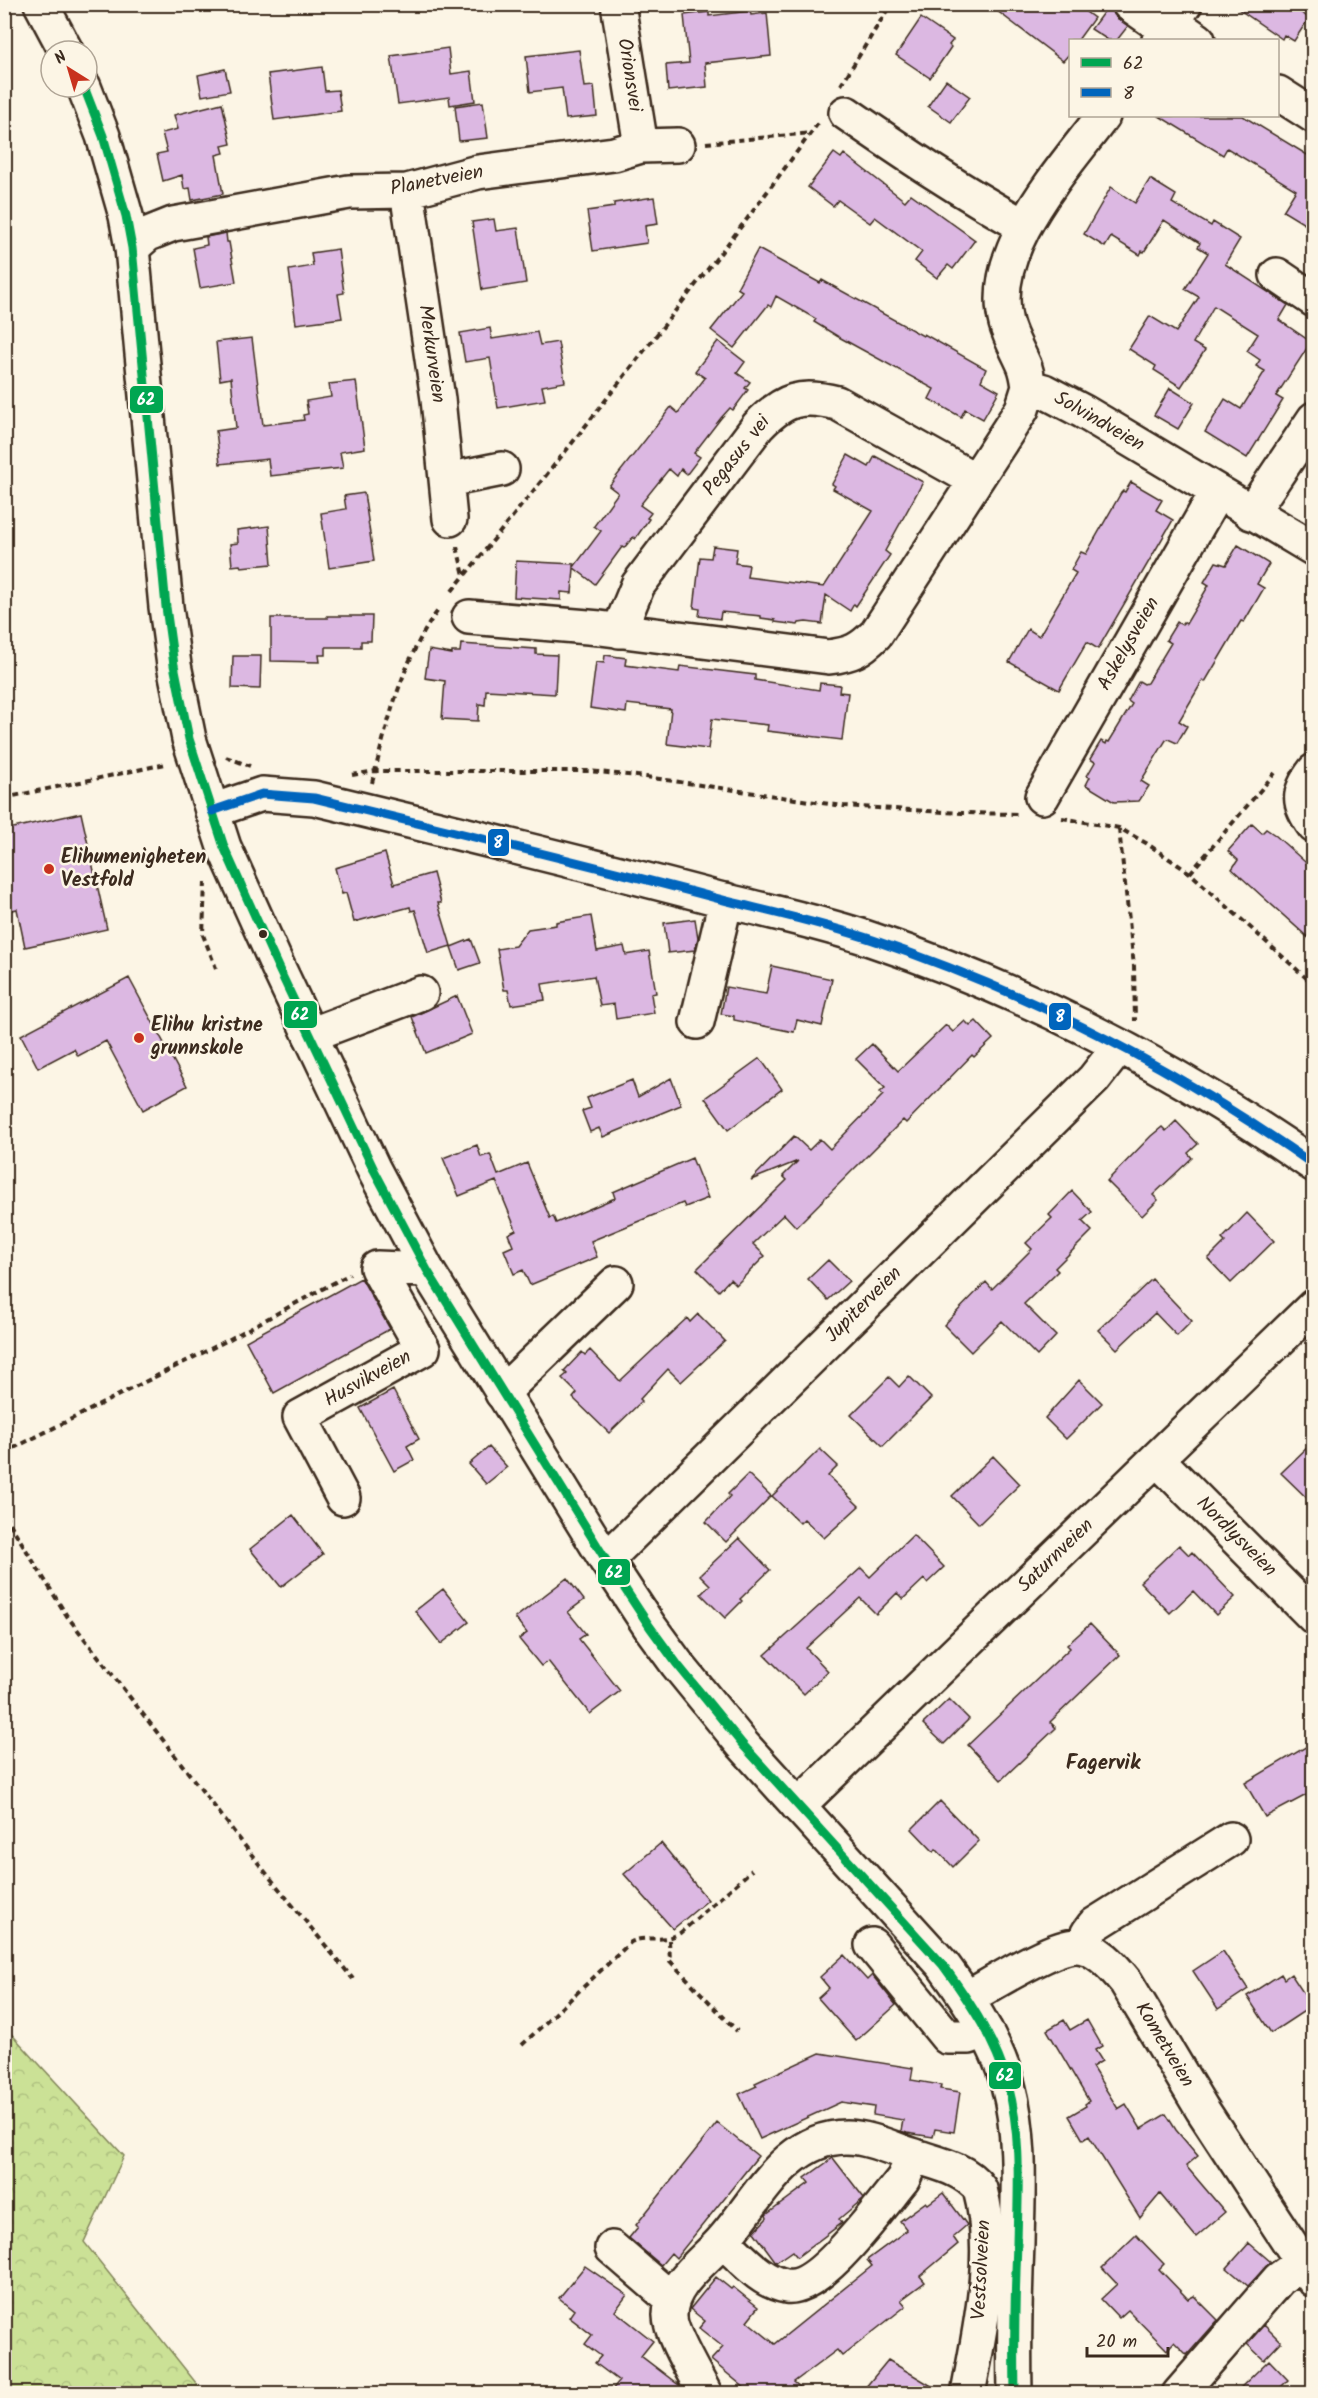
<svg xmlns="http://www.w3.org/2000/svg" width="1318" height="2398" font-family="Kalam,sans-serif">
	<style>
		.park { fill: url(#park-crowns); stroke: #83865a; stroke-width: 1.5 }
		.building { fill: #dcb8e2; stroke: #3b2a1e; stroke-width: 1.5 }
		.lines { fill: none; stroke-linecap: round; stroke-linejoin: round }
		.minor-casing { stroke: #3b2a1e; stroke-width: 38 }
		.major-casing { stroke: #3b2a1e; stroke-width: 38 }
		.path { stroke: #3b2a1e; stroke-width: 4; stroke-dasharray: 6 4.5; stroke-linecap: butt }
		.minor { stroke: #fcf5e5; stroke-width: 33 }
		.major { stroke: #fcf5e5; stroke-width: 33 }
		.bus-1-casing { stroke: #fcf5e5; stroke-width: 14 }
		.bus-2-casing { stroke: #fcf5e5; stroke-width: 14 }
		.bus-1 { stroke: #00a651; stroke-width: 9 }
		.bus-2 { stroke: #0065bd; stroke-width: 9 }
		.poi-dot { fill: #c8321e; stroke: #fcf5e5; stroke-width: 2 }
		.bus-dot { fill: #3b2a1e; stroke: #fcf5e5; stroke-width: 2 }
		.labels { text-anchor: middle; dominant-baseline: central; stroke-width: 5; stroke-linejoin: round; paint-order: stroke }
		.street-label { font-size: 20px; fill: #3b2a1e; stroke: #fcf5e5 }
		.poi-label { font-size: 20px; font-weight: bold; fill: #3b2a1e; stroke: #fcf5e5; text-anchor: start }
		.neighbourhood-label { font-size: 21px; font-weight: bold; fill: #3b2a1e; stroke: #fcf5e5 }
		.line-badge { stroke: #fcf5e5; stroke-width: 2 }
		.badge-label { font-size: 16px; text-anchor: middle; font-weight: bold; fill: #fff }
	</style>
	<defs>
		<pattern id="park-crowns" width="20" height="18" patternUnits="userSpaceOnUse" patternTransform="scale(1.5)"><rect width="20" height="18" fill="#cbe196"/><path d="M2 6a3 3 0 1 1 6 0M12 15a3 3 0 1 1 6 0" fill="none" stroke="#afc181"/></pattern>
	</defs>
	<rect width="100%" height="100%" fill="#fcf5e5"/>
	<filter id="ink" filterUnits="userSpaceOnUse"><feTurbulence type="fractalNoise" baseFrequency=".0167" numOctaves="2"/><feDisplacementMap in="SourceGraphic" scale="12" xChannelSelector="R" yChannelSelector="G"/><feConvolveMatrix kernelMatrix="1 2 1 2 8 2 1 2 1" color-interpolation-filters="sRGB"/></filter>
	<g filter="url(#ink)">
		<path class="park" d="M4 2026 124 2156 84 2242 204 2393H5Z"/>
		<path class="building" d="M988 4H1075L1094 18 1078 40H1071V52L1063 61Z
			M1231 4H1305L1300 12 1309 18 1294 41 1284 35 1282 39Z
			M1108 6 1118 19 1128 26 1117 40H1108L1091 29Z
			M750 11 751 15 767 13 771 56 705 63 707 87 668 91 666 65 689 63 684 15 709 12V16Z
			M921 18 953 40 949 45 951 47 930 78 896 55Z
			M448 48 451 74 471 71 475 101 450 105 449 97 398 104 391 56Z
			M579 50 584 87 594 86 597 116 566 119 562 88 530 92 526 56Z
			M322 67 325 91 338 90 341 111 274 120 268 74Z
			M225 69 230 91 202 96 198 75Z
			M946 80 970 97 951 122 928 106Z
			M483 102 488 138 459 141 455 106Z
			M222 103 231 144 222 146 224 153 216 155 223 194 192 200 190 188 184 189 182 175 163 181 157 154 167 152 162 133 178 129 174 115Z
			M1159 116H1243L1314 159V230L1283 211 1296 190 1227 148 1223 155Z
			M834 153 841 158 844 154 905 201 911 194 975 240 953 269 948 265 937 278 915 261 922 252 875 217 870 223 838 200 833 206 808 187Z
			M1150 179 1176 195 1172 203 1211 226 1213 222 1240 239 1225 264 1288 305 1279 320 1311 342 1276 396 1283 400 1247 458 1205 432 1225 399 1241 409 1265 371 1256 366 1260 360 1247 351 1258 334 1214 306 1193 343 1205 350 1181 387 1154 370 1156 366 1129 349 1150 316 1176 332 1199 297 1185 289 1208 253 1198 247 1200 243 1164 220 1144 252 1142 251 1140 255 1111 237 1105 247 1084 234 1111 187 1135 203Z
			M654 197 658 224 645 226 647 243 593 251 587 211 614 207V203Z
			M494 219 496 231 518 228 526 283 482 290 472 222Z
			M226 233 227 242H229L236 282 200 288 193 248 207 245 206 237Z
			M338 249 344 293 338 294 342 318 296 324 289 270 313 266 311 253Z
			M758 249 820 283 822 280 923 336 924 334 986 369 981 381 999 391 983 419 965 409 961 417 929 399 934 389 837 336 814 322 816 319 776 296 771 307 768 305 734 348 711 330 742 291 737 288Z
			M490 328 492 339 537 332 540 345 558 342 565 382 542 386 545 400 498 408 490 358 465 362 460 333Z
			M252 338 263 425 304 420 303 415 308 414 306 401 331 397 329 384 356 381 365 448 340 452 343 468 270 476 268 459 220 464 216 431 236 428 231 378 220 380 216 342Z
			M718 341 745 362 737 373 750 382 745 388 748 390 733 410 730 408 721 418 694 453 700 457 687 474 681 469 677 476 669 469 640 505 651 513 647 518 649 519 635 539 633 537 624 548 622 547 595 584 574 568 572 593 561 592V600L514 597 516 561 574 564V567L601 531 594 526 618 493 609 486 671 407 678 413 705 378 695 371Z
			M1170 388 1194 403 1178 429 1154 415Z
			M848 455 869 467 875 456 923 482 885 551 890 555 856 606 854 604 850 611 826 595 822 624 806 622 799 623 798 625 775 622V620L761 618V616L721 612 720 619 699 616 700 609 694 608 700 557 711 558 713 546 737 549 735 563 749 565 747 577 824 587 873 511 833 489 835 486 832 484Z
			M1131 482 1162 500 1156 510 1173 520 1098 649 1087 642 1059 690 1009 662 1028 629 1039 636 1076 573 1071 570 1081 552 1086 554 1121 493 1123 491 1125 492Z
			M364 493 374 561 329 568 321 513 346 509 344 496Z
			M269 526 272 564 241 567 240 565 232 566 230 544 238 543 237 530Z
			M1238 545 1269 564 1257 584 1264 588 1244 622 1241 621 1205 682 1203 680 1179 721 1187 726 1177 743 1168 739 1166 740 1141 781 1149 786 1139 801 1114 802 1086 785 1090 777 1087 776 1095 762 1090 759 1101 741 1106 744 1107 741 1109 742 1132 704 1128 701 1139 681 1144 684 1147 683 1171 643 1166 640 1177 622 1182 625 1183 622 1186 624 1209 585 1204 582 1216 562 1226 565Z
			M327 616H372L371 641H361V647H326V655H319L320 662 271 661V618H328Z
			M461 644 536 649V654L557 655 555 694 486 690 485 705 479 704 478 721 442 719 445 681 425 678 429 650 452 654V652H460Z
			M605 655 626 658 625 665 679 672 680 666 755 675V680L819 690 820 683 840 685 839 692 848 693 842 740 767 731 768 725 712 719 708 749 667 744 671 709 627 704 626 713 590 708 596 662 604 663Z
			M233 656H261L260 689 232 688Z
			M81 813 107 929 25 947 17 909 4 912V830Z
			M1252 824 1262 833 1266 829 1275 835 1314 870V943L1232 869 1238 860 1228 851Z
			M385 853 394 884 433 873 441 903H438L451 946 428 953 415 910 411 911 410 907 354 922 346 893 342 894 335 868Z
			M591 916 597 951 624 946 626 955 649 951 656 993 651 994 654 1013 616 1019 614 1004 600 1006 594 976 542 984 545 1000 511 1005 508 990H504L497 949 515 946 528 929 556 925V922Z
			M695 919 698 938 695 950 668 953 664 923Z
			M471 939 480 963 459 970 451 947Z
			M772 966 832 979 822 1026 797 1020 794 1032 734 1020V1016L721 1014 726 987 766 994Z
			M129 978 187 1086 143 1110 106 1041 78 1056 74 1049 38 1068 21 1035Z
			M457 996 472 1034 426 1053 412 1017Z
			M965 1021 970 1026 976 1021 993 1039 974 1057 972 1055 906 1123 903 1120 796 1227 784 1214 753 1244 765 1256 736 1285 730 1279 719 1291 697 1269 787 1180 783 1176 798 1161 751 1180 794 1136 809 1150 820 1139 830 1149 880 1098 883 1095 880 1092 885 1088 856 1059 872 1044 898 1071 946 1025 953 1032Z
			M760 1058 782 1089 728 1130 705 1098Z
			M671 1078 681 1105 603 1137 599 1128 590 1132 582 1111 591 1108 587 1098 632 1080 638 1097Z
			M1176 1121 1198 1144 1188 1153 1192 1158 1153 1195 1158 1200 1142 1216 1107 1181 1151 1136 1162 1127 1166 1131Z
			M477 1145 481 1157 490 1154 498 1175 527 1163 550 1218 553 1216 556 1223 615 1198 613 1192 692 1158 708 1198 685 1207 683 1203 591 1241 597 1257 530 1285 523 1270 514 1274 504 1250 513 1246 508 1234 516 1230 496 1181 459 1196 443 1158Z
			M1072 1191 1092 1212 1082 1221 1092 1231 1055 1268 1058 1271 1024 1304 1056 1336 1037 1356 1002 1321 971 1352 944 1325 986 1282 992 1289 1032 1249 1026 1243 1052 1218 1049 1215Z
			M1247 1213 1274 1241 1231 1283 1208 1259 1225 1242 1222 1239Z
			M828 1260 849 1281 828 1300 808 1279Z
			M361 1278 390 1329 274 1393 246 1341Z
			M1152 1279 1192 1321 1177 1336 1155 1313 1117 1349 1098 1330Z
			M698 1314 725 1341 681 1382 668 1369 640 1399 642 1401 609 1433 573 1398 577 1393 562 1378 567 1374 564 1371 582 1352 585 1355 590 1350 620 1381 687 1318 690 1322Z
			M909 1376 931 1398 883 1446 851 1415 889 1377 899 1387Z
			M1079 1380 1102 1403 1066 1439 1045 1418Z
			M393 1390 419 1439 407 1446 414 1460 394 1471 360 1408Z
			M1314 1441V1505L1281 1473Z
			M489 1447 507 1467 486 1484 469 1464Z
			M820 1449 838 1466 828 1476 859 1506 824 1538 804 1519 800 1523 772 1496Z
			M993 1456 1020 1484 979 1524 952 1496Z
			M748 1474 771 1496 726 1542 706 1522 730 1496 728 1494Z
			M293 1515 323 1554 281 1587 250 1549Z
			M913 1535 944 1567 927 1583 924 1579 903 1599 897 1593 876 1614 860 1598 806 1648 828 1671 804 1694 765 1655 861 1568 870 1577Z
			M739 1538 770 1570 740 1599 742 1601 725 1618 701 1594 710 1585 700 1575Z
			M1179 1545 1189 1555 1192 1552 1235 1597 1216 1615 1193 1591 1170 1613 1140 1582Z
			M567 1578 584 1600 568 1612 586 1634 579 1639 620 1691 590 1714 548 1661 541 1666 519 1639 527 1633 515 1618Z
			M443 1589 469 1622 441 1644 415 1611Z
			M1090 1624 1120 1655 1050 1722 1056 1728 1001 1780 968 1745 1070 1648 1067 1645Z
			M949 1699 969 1719 944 1744 923 1724Z
			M1314 1742V1791L1265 1817 1245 1783Z
			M940 1801 979 1841 953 1867 936 1849 934 1852 912 1829Z
			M661 1843 708 1900 673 1929 624 1874Z
			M1223 1951 1248 1989 1218 2009 1193 1971Z
			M844 1955 867 1980 872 1975 896 2005 856 2041 818 1998 829 1988 820 1977Z
			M1281 1974 1284 1979 1291 1974 1312 2006 1271 2033 1247 1996Z
			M1064 2020 1070 2030 1087 2020 1102 2046 1095 2050 1102 2061 1092 2067 1118 2109 1126 2104 1141 2129 1166 2114 1176 2130 1198 2156 1186 2166 1225 2212 1196 2237 1160 2194 1140 2218 1089 2136 1083 2140 1069 2116 1086 2106 1085 2104 1089 2101 1047 2030Z
			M820 2053 913 2068 911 2080 941 2085 940 2089 960 2092 954 2132 935 2129 933 2137 907 2133 901 2131 903 2120 873 2115 874 2107 841 2102 760 2139 739 2094 757 2086 755 2083Z
			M717 2123 758 2156 676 2258 671 2253 661 2265 629 2238 638 2227 636 2225Z
			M833 2158 864 2198 839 2219 842 2223 797 2257 792 2251 776 2262 754 2232 767 2218 766 2215 809 2183 805 2178Z
			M943 2193 967 2225 953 2237 958 2244 920 2276 925 2282 901 2300 906 2306 842 2356 837 2350 794 2382 808 2394H752L711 2360 723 2347 699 2328 705 2321 690 2309 716 2277 731 2289 733 2287 758 2307 747 2321 775 2344 872 2266 867 2260 907 2230 900 2221 926 2202 928 2204Z
			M1136 2235 1164 2264 1159 2269 1188 2299 1194 2296 1218 2320 1187 2355 1174 2342 1167 2350 1128 2310 1119 2318 1101 2299 1117 2284 1102 2268Z
			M1249 2243 1271 2262 1248 2286 1227 2268Z
			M585 2266 627 2295 615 2311 653 2341 641 2356 680 2386 684 2394H609L619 2381 595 2363 601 2356 585 2344 592 2335 569 2317 574 2310 559 2298Z
			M1264 2325 1281 2342 1264 2360 1247 2344Z
			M888 2360 945 2394H860Z
			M1269 2360 1288 2380 1274 2394H1234Z"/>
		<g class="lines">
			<defs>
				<path id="minor" d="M618 4 641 146
					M1129 4 1166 30
					M1172 22 1198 40
					M1159 40 1185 4
					M1278 93 1314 116
					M846 113C904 153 962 192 1024 226
					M1103 116C1062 171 987 250 1006 323 1010 338 1018 351 1024 365 1027 372 1028 380 1029 387L1044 391 1084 412 1314 549
					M407 191 438 399 450 519
					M132 248 148 234 173 224 349 192 407 191 478 172 614 154 641 146 678 145
					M1277 275 1314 300
					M447 480 502 469
					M1251 513 1314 419
					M469 617 600 628 829 657C852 654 860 650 876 634L1022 409 1029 387
					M619 631 638 585 758 426C784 399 801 394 837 403L975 480
					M1314 771C1297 793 1298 803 1314 826
					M1042 797 1217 492
					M212 811 262 794 314 798C447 830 580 862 712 897 765 911 821 922 873 940 1031 993 1177 1069 1314 1165
					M697 1022 726 900
					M310 1035 421 993
					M502 1393 616 1283
					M1157 1459 1314 1617
					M343 1498 300 1417 423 1349 377 1268 427 1270
					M606 1560 1094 1079 1119 1047
					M798 1806 1314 1306
					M872 1945 947 2037H969L986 2031
					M1086 1948 1088 1933 1094 1925 1231 1839
					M967 1998C991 1985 1053 1945 1077 1946 1097 1947 1114 1967 1126 1982L1202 2109 1314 2280
					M723 2241C741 2257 761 2282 786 2286 820 2292 882 2204 903 2179L908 2168 911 2155
					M612 2248 671 2299
					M705 2394C696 2376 669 2332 670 2315 670 2285 702 2263 721 2242 757 2203 784 2138 846 2137 868 2137 891 2148 912 2155 935 2163 965 2168 980 2189 998 2255 980 2328 968 2394
					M1179 2394 1279 2279 1301 2263"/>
				<path id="major" d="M41 4 66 51
					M84 87 103 136 126 216 132 248 166 607 174 665 189 739 224 847 278 967 374 1170 427 1270 606 1560 650 1627 677 1664 743 1745 943 1965C970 2002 996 2041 1008 2085 1022 2137 1018 2190 1017 2243 1015 2293 1014 2343 1015 2394"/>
			</defs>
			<use href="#minor" class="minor-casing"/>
			<use href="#major" class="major-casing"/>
			<path class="path" d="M841 85 891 4
				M706 143 812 133
				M457 547 464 575
				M452 591 569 447 747 219 819 122
				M226 757 250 766
				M352 775 375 771H589L646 777 843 806 962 813 1019 814
				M372 783C387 724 402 659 439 609
				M4 798 166 764
				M1062 818 1119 828 1146 843 1190 873 1314 985
				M1119 829 1134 966 1135 1021
				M1190 873 1275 773
				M205 882 203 935 216 968
				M4 1453 226 1341 350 1274
				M4 1514 67 1616 262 1868 353 1979
				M669 1940 670 1961 737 2031
				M522 2045 631 1942C648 1934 661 1944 680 1933L752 1870"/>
			<use href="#minor" class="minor"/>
			<use href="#major" class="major"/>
			<defs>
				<path id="bus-1" d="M84 87 103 136 126 216 132 248 166 607 174 665 189 739 224 847 278 967 374 1170 427 1270 606 1560 650 1627 677 1664 743 1745 943 1965C970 2002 996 2041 1008 2085 1022 2137 1018 2190 1017 2243 1015 2293 1014 2343 1015 2394"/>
				<path id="bus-2" d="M212 811 262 794 314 798C447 830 580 862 712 897 765 911 821 922 873 940 1031 993 1177 1069 1314 1165"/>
			</defs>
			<use href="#bus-1" class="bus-1-casing"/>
			<use href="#bus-2" class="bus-2-casing"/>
			<use href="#bus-1" class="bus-1"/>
			<use href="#bus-2" class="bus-2"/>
		</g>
	</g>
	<g class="poi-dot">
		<circle cx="49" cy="869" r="6"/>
		<circle cx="139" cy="1038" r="6"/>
	</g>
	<circle class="bus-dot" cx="263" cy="934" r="5"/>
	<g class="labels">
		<g class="street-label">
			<text transform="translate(629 75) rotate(81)">Orionsvei</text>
			<text transform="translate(437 181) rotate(-11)">Planetveien</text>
			<text transform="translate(431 354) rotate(82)">Merkurveien</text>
			<text transform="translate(1099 422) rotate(30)">Solvindveien</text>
			<text transform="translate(737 456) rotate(-52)">Pegasus vei</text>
			<text transform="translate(1129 644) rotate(-60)">Askelysveien</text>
			<text transform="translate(864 1305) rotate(-45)">Jupiterveien</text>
			<text transform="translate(368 1379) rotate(-29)">Husvikveien</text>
			<text transform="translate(1236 1537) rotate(45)">Nordlysveien</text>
			<text transform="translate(1056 1556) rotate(-44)">Saturnveien</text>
			<text transform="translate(1164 2045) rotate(59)">Kometveien</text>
			<text transform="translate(982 2270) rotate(-87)">Vestsolveien</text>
		</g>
		<g class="poi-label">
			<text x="61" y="858">Elihumenigheten<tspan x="61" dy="23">Vestfold</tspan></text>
			<text x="151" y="1026">Elihu kristne<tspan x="151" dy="23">grunnskole</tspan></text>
		</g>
		<g class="neighbourhood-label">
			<text x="1103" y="1763">Fagervik</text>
		</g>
	</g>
	<g class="line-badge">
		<rect x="129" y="385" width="35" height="29" rx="6" fill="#00a651"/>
		<rect x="487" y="828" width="23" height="29" rx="6" fill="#0065bd"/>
		<rect x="283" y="1000" width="35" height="29" rx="6" fill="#00a651"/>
		<rect x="1048" y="1002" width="24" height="29" rx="6" fill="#0065bd"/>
		<rect x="597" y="1558" width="34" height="28" rx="6" fill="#00a651"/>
		<rect x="988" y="2061" width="34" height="29" rx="6" fill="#00a651"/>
	</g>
	<g class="badge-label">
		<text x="146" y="405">62</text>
		<text x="498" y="848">8</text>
		<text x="300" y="1020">62</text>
		<text x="1060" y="1022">8</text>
		<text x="614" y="1578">62</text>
		<text x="1005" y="2081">62</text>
	</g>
	<rect width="1318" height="2398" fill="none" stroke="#fcf5e5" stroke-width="24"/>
	<rect x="12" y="12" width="1294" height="2374" fill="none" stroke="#3b2a1e" stroke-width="2" filter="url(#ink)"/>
	<rect x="1069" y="39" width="210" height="78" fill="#fcf5e5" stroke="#afa495" stroke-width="1.5"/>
	<rect x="1081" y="58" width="30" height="9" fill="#00a651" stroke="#afa495" stroke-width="1.5"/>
	<text x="1123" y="69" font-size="18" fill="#3b2a1e">62</text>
	<rect x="1081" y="88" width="30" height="9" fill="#0065bd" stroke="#afa495" stroke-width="1.5"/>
	<text x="1123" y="99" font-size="18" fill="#3b2a1e">8</text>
	<g transform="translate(69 69) rotate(323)"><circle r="28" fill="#fcf5e5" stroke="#afa495" stroke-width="1.5"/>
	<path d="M0-4.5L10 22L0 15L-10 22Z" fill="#c8321e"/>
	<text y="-9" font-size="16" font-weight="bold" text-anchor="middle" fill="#3b2a1e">N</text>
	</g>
	<path d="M1087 2347v9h81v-9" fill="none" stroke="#3b2a1e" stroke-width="3"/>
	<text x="1096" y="2347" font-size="18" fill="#3b2a1e" stroke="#fcf5e5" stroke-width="4.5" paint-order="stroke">20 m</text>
</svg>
